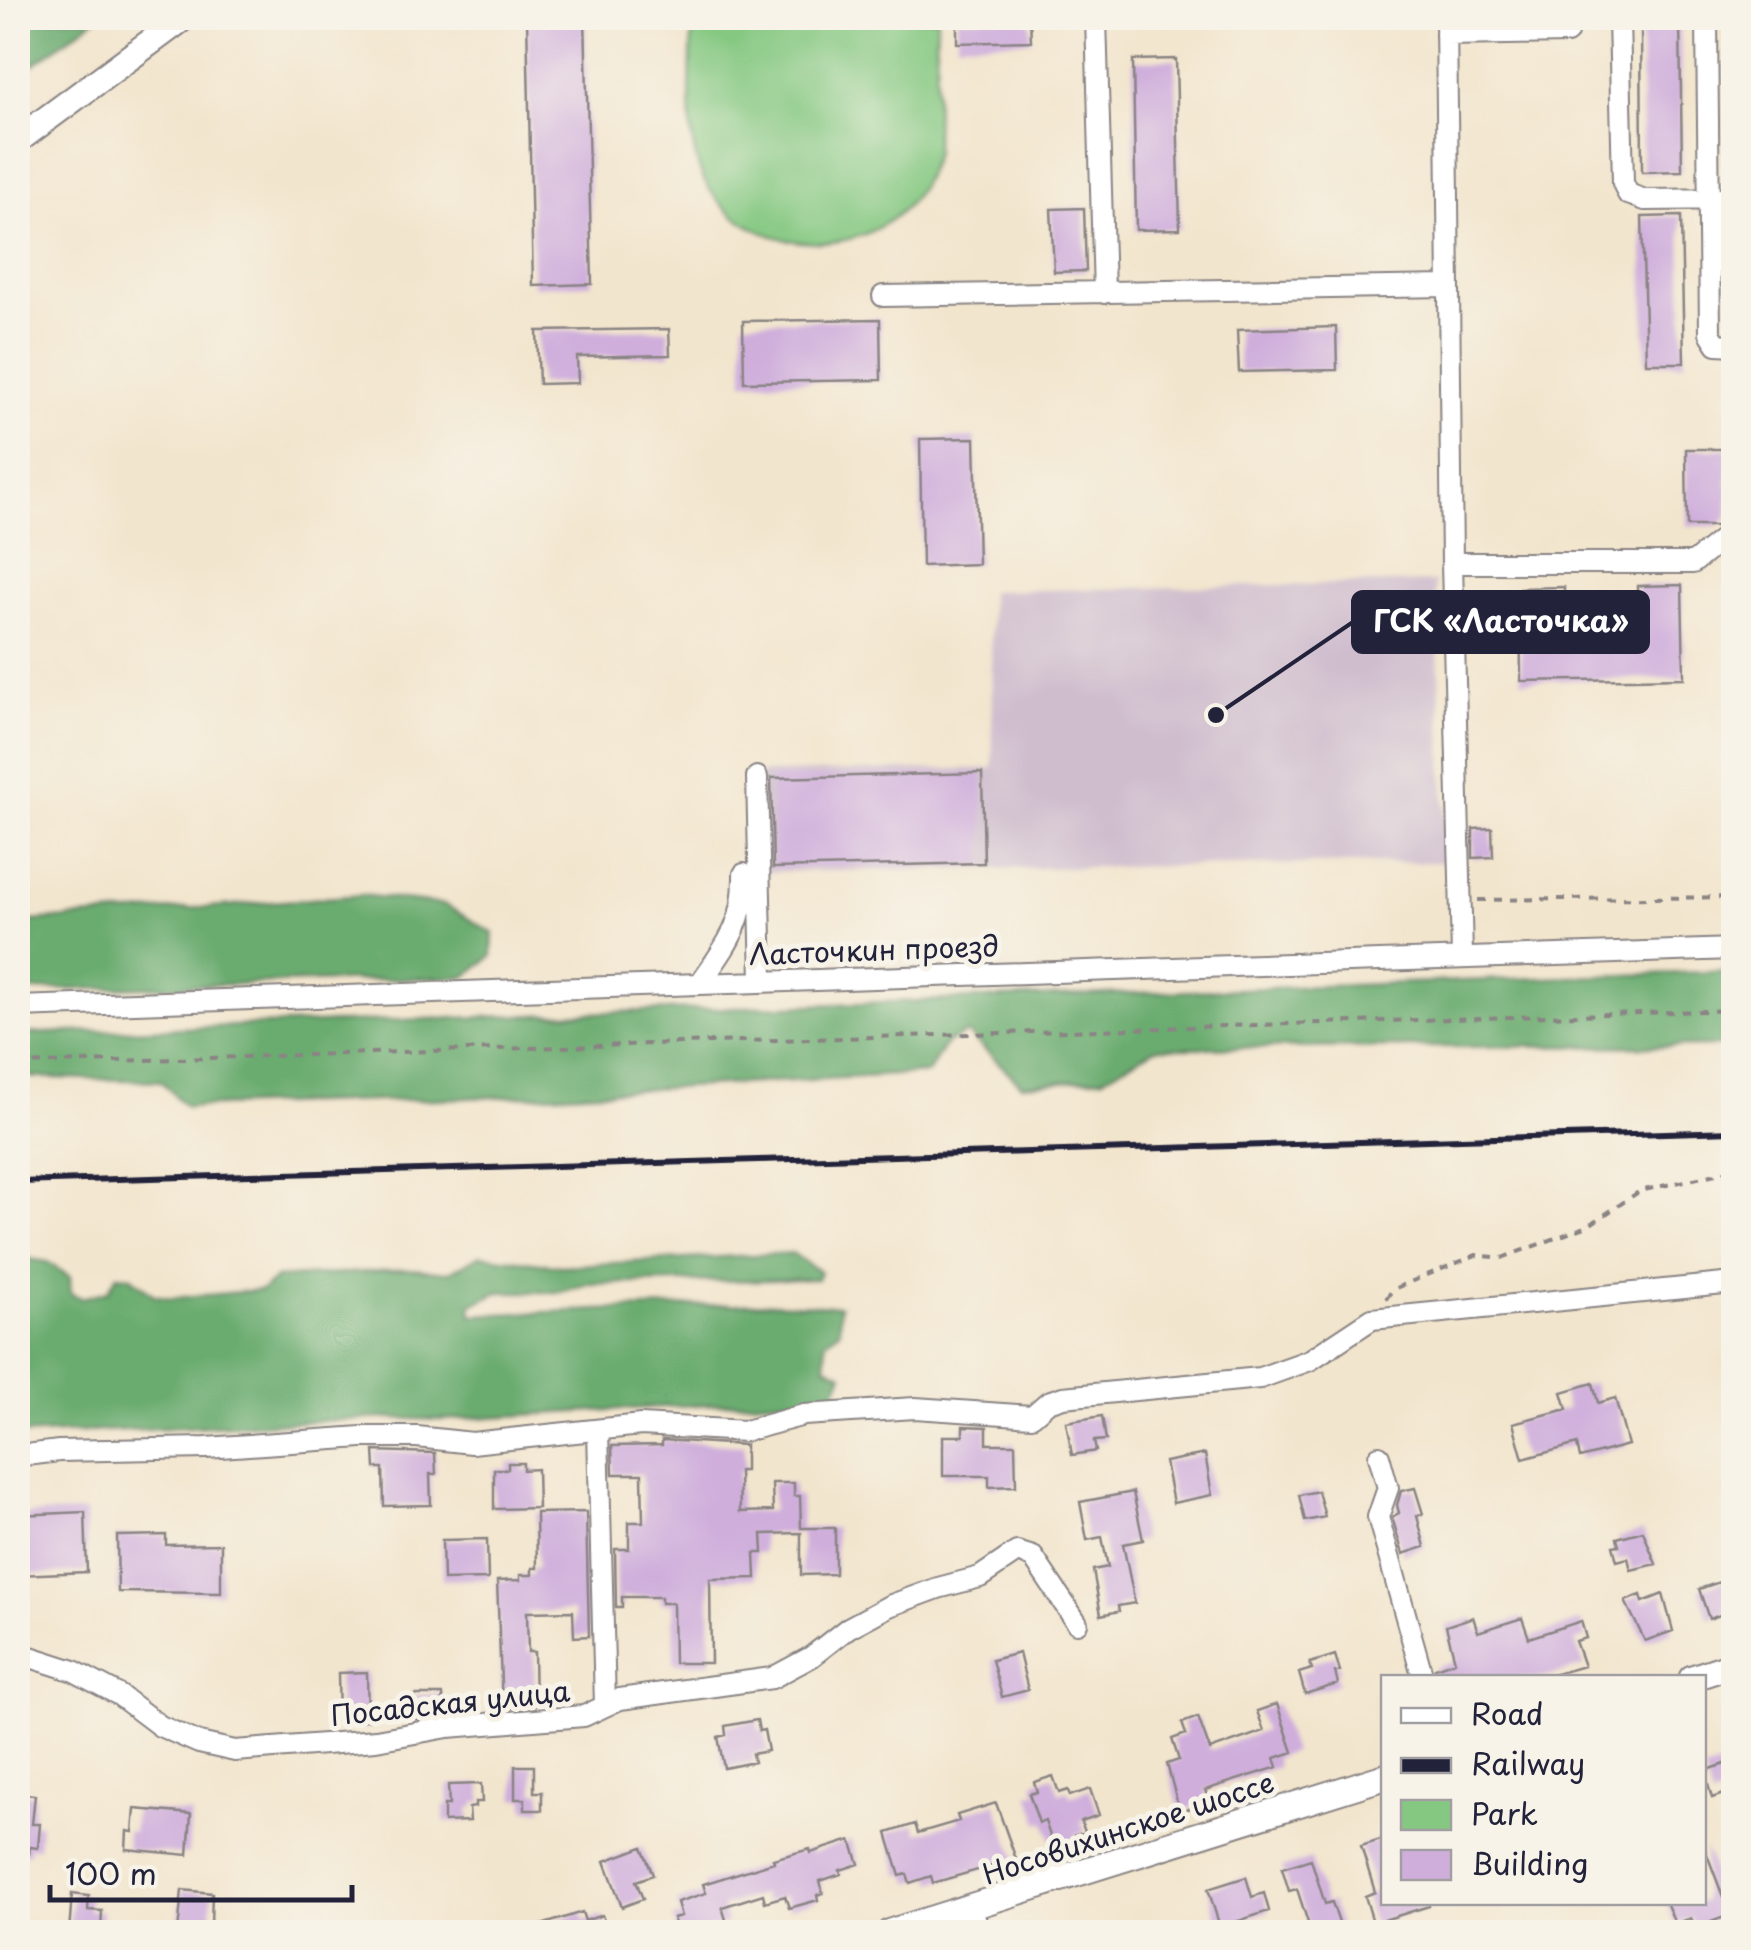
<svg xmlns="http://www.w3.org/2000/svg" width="1751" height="1950" font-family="'Playpen Sans',sans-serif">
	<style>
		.industrial { fill: #cfbdce }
		.green { fill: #84c881; stroke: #53755e; stroke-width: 2.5 }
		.forest { fill: #6bac6f; stroke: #466755; stroke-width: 2.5 }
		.building { fill: #cfaedc }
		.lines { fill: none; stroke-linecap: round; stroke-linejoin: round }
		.minor-casing { stroke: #8a8484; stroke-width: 24 }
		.major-casing { stroke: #8a8484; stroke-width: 29 }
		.path { stroke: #8a8484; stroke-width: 4; stroke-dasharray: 8 8; stroke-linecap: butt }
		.minor { stroke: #fff; stroke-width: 20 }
		.major { stroke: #fff; stroke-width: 25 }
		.rail { stroke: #22223b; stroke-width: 6 }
		.labels { text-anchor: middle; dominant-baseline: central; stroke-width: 10; stroke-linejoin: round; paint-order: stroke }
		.street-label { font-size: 28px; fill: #22223b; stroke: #f7f3e8 }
		.leader { fill: none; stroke: #22223b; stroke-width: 4 }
		.callout-dot { fill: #22223b; stroke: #f7f3e8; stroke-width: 4 }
		.callout { fill: #22223b; stroke: #22223b; stroke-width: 4 }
		.callout-label { font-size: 30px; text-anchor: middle; font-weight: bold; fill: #fff }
	</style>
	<rect width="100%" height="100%" fill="#f7f3e8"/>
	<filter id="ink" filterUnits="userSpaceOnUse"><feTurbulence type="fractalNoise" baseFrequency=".01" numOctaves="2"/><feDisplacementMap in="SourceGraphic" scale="20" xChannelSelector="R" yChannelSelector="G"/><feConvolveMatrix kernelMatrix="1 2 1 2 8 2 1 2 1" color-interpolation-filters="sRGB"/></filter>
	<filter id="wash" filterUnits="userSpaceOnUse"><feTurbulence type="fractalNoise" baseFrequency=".0048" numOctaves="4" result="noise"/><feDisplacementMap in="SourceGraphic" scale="40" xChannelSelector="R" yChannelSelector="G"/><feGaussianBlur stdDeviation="2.25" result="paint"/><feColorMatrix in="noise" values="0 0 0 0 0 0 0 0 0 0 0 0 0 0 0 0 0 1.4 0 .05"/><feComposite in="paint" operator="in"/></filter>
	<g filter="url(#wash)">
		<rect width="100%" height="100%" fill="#f2e5cd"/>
		<path class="industrial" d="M1435 582 1447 862 762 872 761 773 993 768 990 591Z"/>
		<path class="green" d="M692 18H937L935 152C926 180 914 204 889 221 830 263 735 243 703 178 683 136 692 64 692 18Z"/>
		<path class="forest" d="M18 18H96L18 76Z
			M362 895 445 905 493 933 492 956 465 977 18 991V922Z
			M1733 971V1046L1156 1048 1103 1078 1022 1085 967 1033 945 1044 928 1073 529 1096 186 1107 161 1081 18 1077V1034Z
			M792 1253 820 1272 817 1279 588 1284 561 1292H498L471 1305 472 1315 768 1303 840 1306 839 1331 825 1342 826 1366 843 1374 833 1397 440 1420 387 1418 18 1435V1257L47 1262 70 1277 71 1294 82 1298 108 1291 117 1275 130 1276 154 1295 172 1298 262 1290 276 1278 409 1269 449 1272 481 1255 562 1266Z"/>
		<g id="blocks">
			<path class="building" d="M527 18H585L592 284 533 286Z
				M957 18H1030L1031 41 957 43Z
				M1641 18H1680L1682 171 1642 172Z
				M1176 59 1180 229 1136 230 1133 60Z
				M1084 208 1086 271 1054 272 1051 209Z
				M1681 216 1684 363H1646L1642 217Z
				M880 319 881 380 744 382 743 321Z
				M1336 327 1337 370 1239 372 1237 330Z
				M669 329 670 355 577 357 578 383 539 384 537 331Z
				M975 438 978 564 922 566 920 439Z
				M1686 449H1728V518L1717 526H1687Z
				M1682 585 1684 678 1521 681 1520 588 1564 587 1565 634 1637 633V586Z
				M982 773 984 863 773 868 771 778Z
				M1492 828 1493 857 1473 858V829Z
				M1593 1383 1598 1403 1615 1398 1628 1445 1580 1458 1577 1444 1523 1459 1513 1423 1567 1409 1562 1392Z
				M1102 1416 1106 1440 1094 1441 1096 1451 1072 1455 1066 1422Z
				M963 1426 987 1427V1444H1015L1016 1486 989 1487V1476H943V1436H963Z
				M662 1440 745 1445V1471H739L740 1512 773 1511 772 1483H794V1496H800L801 1528H835V1574L801 1575V1533L762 1534 763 1553H755L756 1578 710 1579 711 1663H674L673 1603H661V1597H622V1607H616L615 1549H629V1522H643L642 1474H613L612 1446 662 1445Z
				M374 1451 435 1453 436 1474H430L431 1505 384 1506 383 1468H375Z
				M1205 1454 1212 1495 1173 1503 1165 1462Z
				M508 1463H523V1470L537 1469 538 1508 494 1509V1469H508Z
				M1415 1488 1423 1514 1417 1516 1425 1547 1403 1554 1392 1517 1399 1513 1397 1505 1401 1491Z
				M1318 1491 1325 1517 1305 1521 1299 1495Z
				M1133 1492 1143 1540 1123 1544 1135 1603 1118 1606 1119 1611 1101 1615 1093 1570 1108 1567 1102 1537 1087 1540 1080 1502Z
				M85 1512 87 1572 18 1575V1515Z
				M586 1512 589 1636 574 1637 573 1611 527 1612 528 1652H534L535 1706 502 1709 497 1581 520 1580V1575H532V1568H537L536 1513Z
				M1643 1531 1656 1564 1631 1570 1628 1558 1617 1561 1613 1546 1619 1545 1617 1538Z
				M166 1535V1545L221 1544V1593L118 1592 117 1536Z
				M487 1539 488 1579 443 1580 442 1540Z
				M1734 1577V1610L1709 1619 1699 1589Z
				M1663 1594 1673 1631 1645 1641 1625 1601 1641 1595 1643 1602Z
				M1473 1617 1478 1632 1522 1618 1529 1638 1581 1621 1586 1638 1575 1641 1584 1666 1542 1678H1436L1435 1668 1455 1661 1446 1626Z
				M1019 1653 1028 1690 1002 1697 992 1660Z
				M1335 1655 1340 1671 1335 1672 1338 1684 1305 1694 1299 1673 1312 1669 1310 1663Z
				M367 1672 368 1720 339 1721 338 1673Z
				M415 1695H443L444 1714 416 1719Z
				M1277 1704 1293 1752 1275 1758 1278 1767 1205 1790 1209 1801 1180 1812 1167 1764 1179 1760 1172 1739 1186 1734 1182 1723 1198 1717 1210 1750 1264 1731 1257 1711Z
				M757 1720 759 1731 764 1730 768 1751 752 1754 754 1762 724 1768 718 1737 726 1735 725 1726Z
				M1734 1761V1790L1712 1798 1704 1771Z
				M515 1766H534V1792H542V1810H525V1799H515Z
				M1053 1776 1059 1793 1068 1790 1070 1796 1090 1789 1099 1815 1081 1821 1085 1832 1075 1835 1076 1840 1054 1848 1045 1821 1039 1823 1029 1794 1037 1792 1034 1782Z
				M481 1784 482 1802H475V1807L469 1808 470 1821 444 1822V1805H449L448 1785Z
				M18 1793 35 1795 32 1824H40L38 1848 30 1847 29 1854H18Z
				M996 1803 1016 1859 933 1883 931 1876 910 1883 907 1874 900 1876 887 1833 915 1824 918 1833 959 1821 957 1815Z
				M135 1809 191 1814 188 1855 126 1849 127 1831 133 1832Z
				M1384 1839V1902H1429V1906L1384 1920V1932H1376L1365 1896 1375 1892 1361 1846Z
				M851 1840 859 1864 840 1870 841 1874 820 1881 823 1893 817 1895 818 1900 789 1908 785 1896 765 1902 763 1894 722 1907 727 1923 695 1932H678L673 1918 681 1916 677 1902 706 1893 703 1884 774 1862 773 1859 810 1849 811 1853Z
				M642 1847 653 1875 636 1881 643 1899 622 1907 605 1861Z
				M1705 1849 1725 1902H1728L1730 1915 1695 1928 1691 1918 1675 1924 1666 1902H1704Z
				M1311 1859 1325 1904 1332 1902 1342 1932H1311L1297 1889 1289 1891 1282 1868Z
				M1246 1877 1252 1897 1264 1893 1269 1911 1220 1927 1208 1889Z
				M182 1890 212 1893 211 1925 203 1924 202 1932H178Z
				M72 1894 89 1896 88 1910 102 1911 101 1932H69Z
				M582 1912 585 1921 602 1915 608 1932H529V1929Z"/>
		</g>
	</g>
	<g filter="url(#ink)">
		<use href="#blocks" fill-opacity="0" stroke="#8a8484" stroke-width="2.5"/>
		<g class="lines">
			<defs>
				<path id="minor" d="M1096 18 1104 293
					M1446 18 1452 563H1693L1734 530
					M1619 18 1623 183 1628 194 1645 200 1734 199
					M1707 18 1710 333 1717 344 1734 345
					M1446 35 1567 33
					M883 296 1447 286
					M1452 563 1462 956
					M757 777 762 980
					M701 982C728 943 745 923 744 874
					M18 1007 1734 949
					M598 1430 605 1706
					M18 1456 59 1451 206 1448 362 1437H417L472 1443 641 1425 745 1431 804 1415 915 1408 1032 1416 1048 1402 1063 1397 1260 1378 1310 1360 1372 1319 1734 1283
					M1379 1456 1388 1488 1378 1517 1423 1678
					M18 1653 74 1671 119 1695 160 1726 199 1743 235 1751 376 1740 448 1727 584 1716 620 1699 772 1678 811 1657 848 1628 889 1606 938 1588 980 1577 1017 1552 1033 1557 1077 1623
					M971 1909 980 1932"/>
				<path id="major" d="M18 140 183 18
					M1692 1678 1734 1664
					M890 1932 1384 1777"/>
			</defs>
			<use href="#minor" class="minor-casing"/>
			<use href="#major" class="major-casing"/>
			<path class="path" d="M1478 900 1734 897
				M18 1064 1734 1010
				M1386 1299 1393 1289 1476 1255 1502 1258 1588 1226 1640 1191 1734 1170"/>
			<use href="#minor" class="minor"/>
			<use href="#major" class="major"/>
			<path class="rail" d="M18 1182 1734 1131"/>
		</g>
	</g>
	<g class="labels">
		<g class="street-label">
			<text transform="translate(874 949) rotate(-2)">Ласточкин проезд</text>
			<text transform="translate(450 1702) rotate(-6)">Посадская улица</text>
			<text transform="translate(1128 1827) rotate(-18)">Носовихинское шоссе</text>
		</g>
	</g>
	<path class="leader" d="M1216 715L1353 622"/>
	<circle class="callout-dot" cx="1216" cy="715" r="10"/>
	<rect class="callout" x="1353" y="592" width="295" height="60" rx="10"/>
	<g class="callout-label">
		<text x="1501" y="632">ГСК «Ласточка»</text>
	</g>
	<rect width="1751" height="1950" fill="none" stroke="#f7f3e8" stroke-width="60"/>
	<rect x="1381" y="1675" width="325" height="230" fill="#f7f3e8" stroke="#a29fa3" stroke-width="2.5"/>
	<rect x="1401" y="1708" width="50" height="15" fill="#ffffff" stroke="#a29fa3" stroke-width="2.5"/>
	<text x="1471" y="1725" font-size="30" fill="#22223b">Road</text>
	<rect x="1401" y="1758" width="50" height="15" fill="#22223b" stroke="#a29fa3" stroke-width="2.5"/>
	<text x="1471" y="1775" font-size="30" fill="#22223b">Railway</text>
	<rect x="1401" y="1800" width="50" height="30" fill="#84c881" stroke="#a29fa3" stroke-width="2.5"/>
	<text x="1471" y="1825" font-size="30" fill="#22223b">Park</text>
	<rect x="1401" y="1850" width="50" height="30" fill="#cfaedc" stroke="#a29fa3" stroke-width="2.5"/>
	<text x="1471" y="1875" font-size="30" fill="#22223b">Building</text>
	<path d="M50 1885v15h302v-15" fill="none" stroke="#22223b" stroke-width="5"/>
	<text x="65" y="1885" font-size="30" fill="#22223b" stroke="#f7f3e8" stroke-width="8" paint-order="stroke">100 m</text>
</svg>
